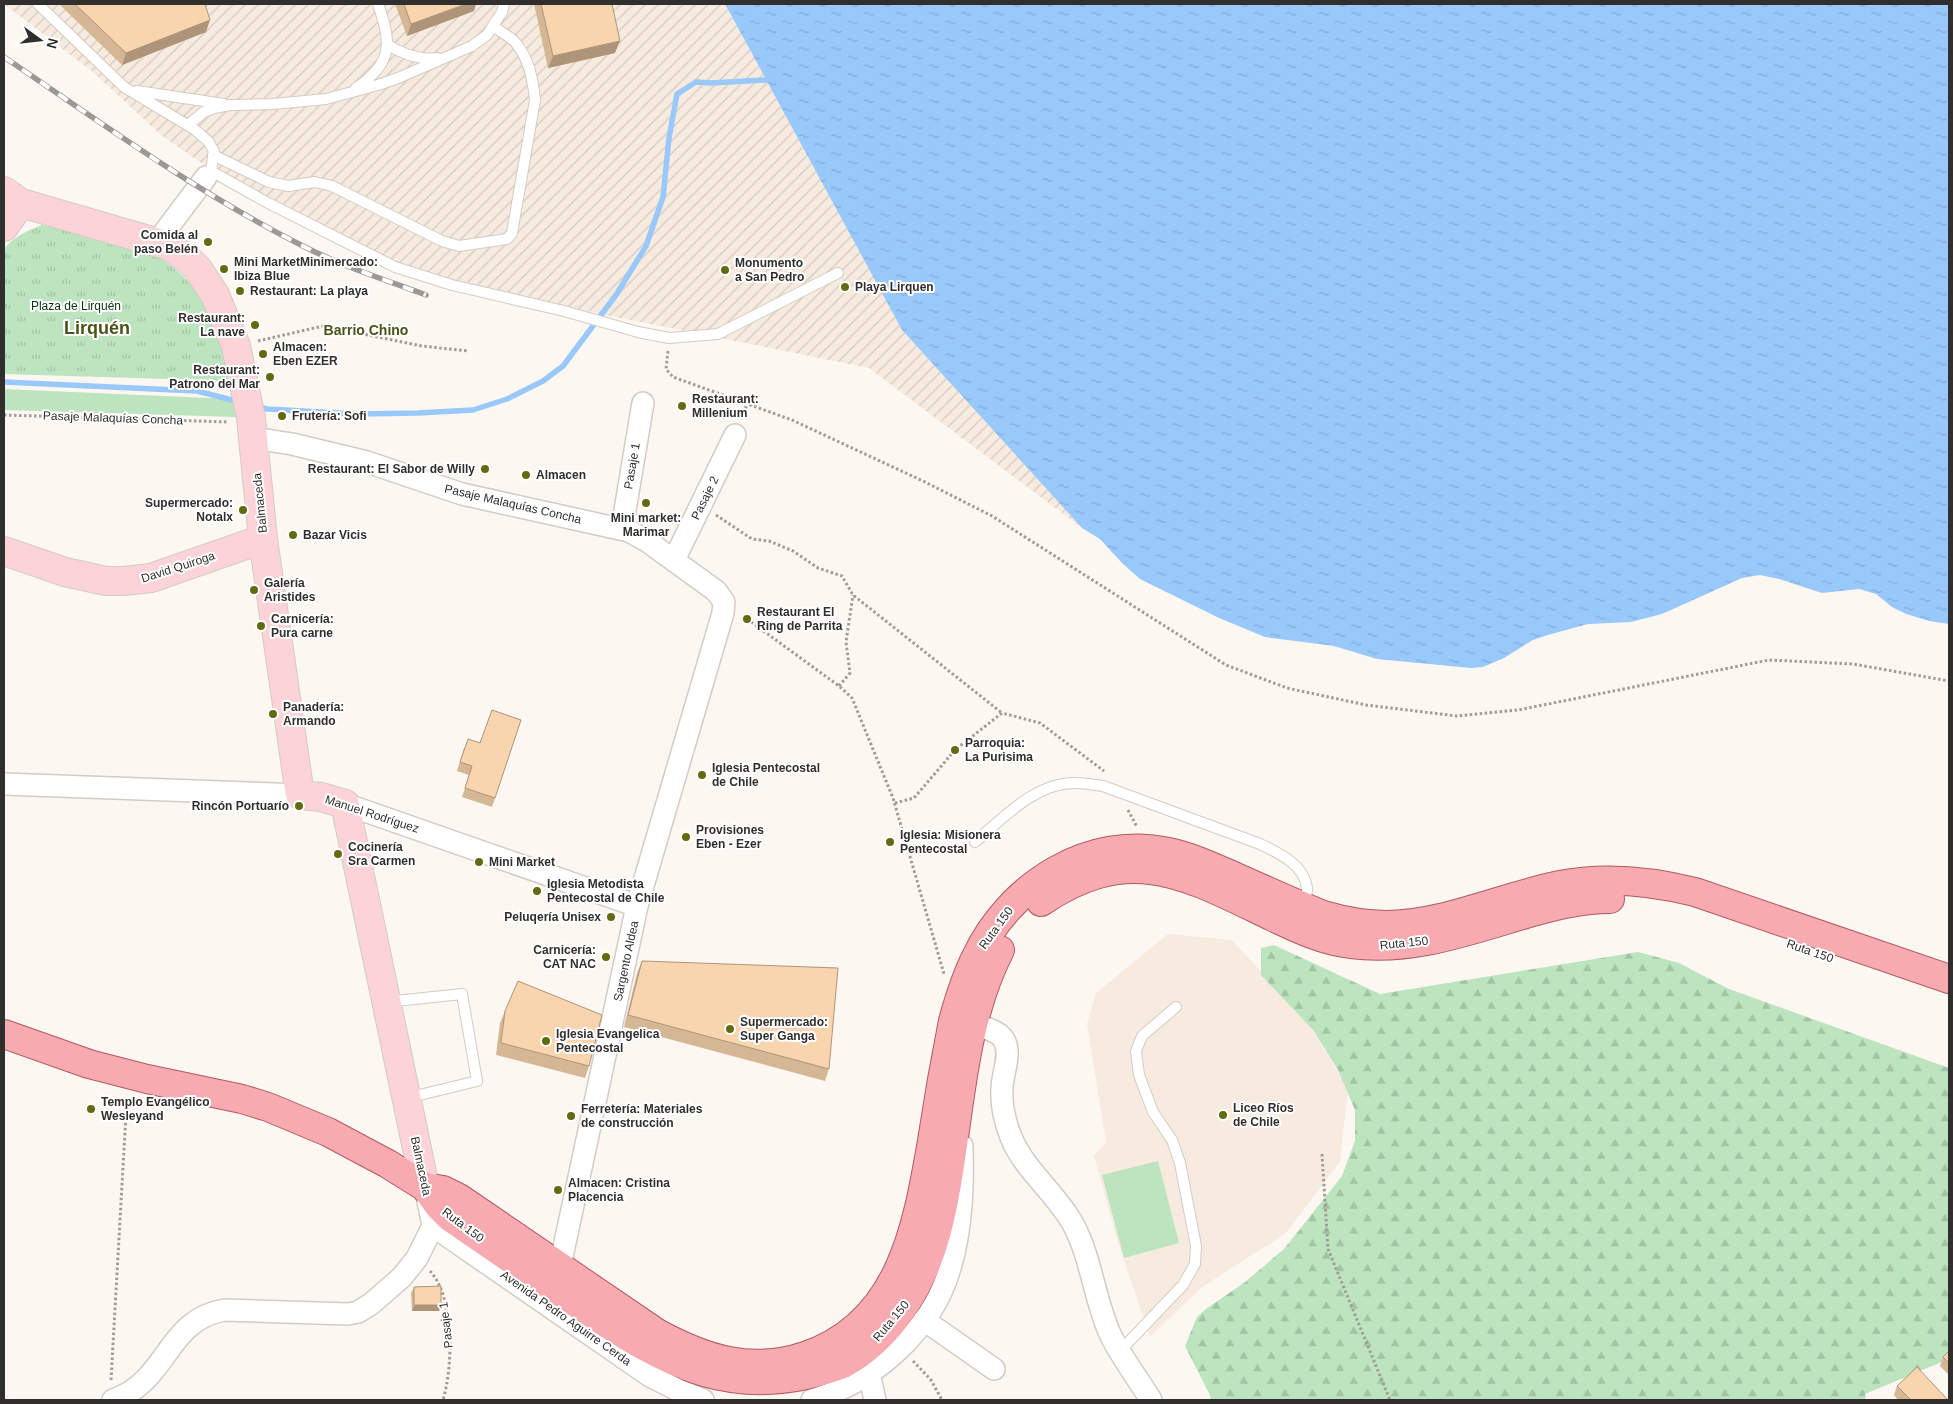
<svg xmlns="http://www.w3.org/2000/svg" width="1953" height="1404" font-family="Helvetica,sans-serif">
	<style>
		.built { fill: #f7ebdf }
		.industrial { fill: url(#industrial-furrows) }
		.grass { fill: #bce4be }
		.forest { fill: url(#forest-firs) }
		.park { fill: url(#park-tufts) }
		.water { fill: url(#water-ripples) }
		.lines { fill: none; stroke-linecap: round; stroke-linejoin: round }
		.stream { stroke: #99c8fa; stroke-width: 5.5 }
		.lane-casing { stroke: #d2ccc5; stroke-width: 12 }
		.street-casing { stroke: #d2ccc5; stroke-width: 24 }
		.secondary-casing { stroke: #d2ccc5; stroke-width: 30 }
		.primary-casing { stroke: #b05a61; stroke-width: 30 }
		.path { stroke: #a09c98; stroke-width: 3; stroke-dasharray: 2.5 2.5; stroke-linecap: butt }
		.lane { stroke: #fff; stroke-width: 10 }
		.street { stroke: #fff; stroke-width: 21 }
		.secondary { stroke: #fcd4d8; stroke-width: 28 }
		.primary { stroke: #f8aab1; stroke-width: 28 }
		.rail-casing { stroke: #9c9893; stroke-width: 5.5 }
		.rail { stroke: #fff; stroke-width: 4; stroke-dasharray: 11; stroke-linecap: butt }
		.wall { fill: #d5b796 }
		.shaded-wall { fill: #ae957a }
		.building { fill: #f8d5ae; stroke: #ae957a }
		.poi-dot { fill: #626b10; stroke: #fff; stroke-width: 2 }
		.labels { text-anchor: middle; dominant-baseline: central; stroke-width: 4; stroke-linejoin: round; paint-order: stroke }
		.poi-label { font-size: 12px; font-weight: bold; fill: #312f2d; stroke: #fff; text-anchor: start }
		.park-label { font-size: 12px; fill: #063710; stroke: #fff }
		.street-label { font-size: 12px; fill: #312f2d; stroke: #fff }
		.neighbourhood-label { font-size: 14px; font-weight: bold; fill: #4b5218; stroke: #fff }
		.district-label { font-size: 18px; font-weight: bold; fill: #4b5218; stroke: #fff }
	</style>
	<defs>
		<pattern id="industrial-furrows" width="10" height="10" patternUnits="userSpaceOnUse" patternTransform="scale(1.25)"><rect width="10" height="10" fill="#f7ebdf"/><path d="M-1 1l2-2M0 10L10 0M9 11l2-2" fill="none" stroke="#d4cac0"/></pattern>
		<pattern id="forest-firs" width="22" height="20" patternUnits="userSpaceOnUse" patternTransform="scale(1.25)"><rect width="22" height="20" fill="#bce4be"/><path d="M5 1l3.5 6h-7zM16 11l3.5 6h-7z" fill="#a2c4a4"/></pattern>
		<pattern id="park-tufts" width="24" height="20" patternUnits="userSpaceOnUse" patternTransform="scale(1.25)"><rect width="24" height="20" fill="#bce4be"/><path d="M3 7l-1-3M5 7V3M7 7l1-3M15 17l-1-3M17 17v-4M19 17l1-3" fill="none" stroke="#a2c4a4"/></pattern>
		<pattern id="water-ripples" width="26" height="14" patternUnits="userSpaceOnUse" patternTransform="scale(1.25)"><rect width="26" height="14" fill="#99c8fa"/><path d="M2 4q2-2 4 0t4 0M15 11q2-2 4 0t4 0" fill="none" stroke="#84acd7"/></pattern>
	</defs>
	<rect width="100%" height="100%" fill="#fdf7f1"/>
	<path class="built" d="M1168 934 1232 940 1306 1020 1348 1088 1340 1162 1285 1234 1202 1287 1150 1337 1119 1246 1094 1156 1106 1142 1087 1024 1096 993Z"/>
	<path class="industrial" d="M4 4H725L902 330 1082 528 869 368 418 277 200 162 161 135 93 72Z"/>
	<path class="grass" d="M4 389 232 399 236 417 4 410Z
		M1158 1161 1179 1243 1124 1258 1102 1175Z"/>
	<path class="forest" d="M1274 945 1380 994 1638 952 1679 963 1729 989 1949 1068V1359L1865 1394 1866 1400H1211L1210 1395 1185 1346 1197 1317 1206 1309 1245 1282 1284 1249 1342 1176 1355 1141V1110L1338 1070 1313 1030 1261 975V948Z"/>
	<path class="park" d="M42 225 139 248 162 259 180 273 209 304 232 381 4 374V249C13 237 27 231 42 225Z"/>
	<path class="water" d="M725 4H1949V624L1929 621 1906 614 1892 607 1876 594 1859 589 1822 593 1779 579 1760 575 1742 578 1662 614 1631 622 1588 624 1548 635 1533 640 1504 658 1483 667 1471 668 1377 659 1334 646 1265 637 1219 618 1140 579 1122 563 1100 539 1082 528 902 330Z"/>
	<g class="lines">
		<path class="stream" d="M4 382 197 391 240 402
			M256 406 267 409 357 414 418 413 473 410 507 399 543 381 563 366 616 295 646 246 663 197 669 138 677 94 696 82 711 83 766 80"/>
		<defs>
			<path id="lane" d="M38 4 124 87 194 129 208 141 214 151 211 171 207 175
				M388 45C404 55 419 60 437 58
				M356 88C393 63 392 43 378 4
				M137 91 224 104
				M188 125 204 112 214 108 231 105 273 104 326 99 378 85 398 78 472 46 487 35 502 12 504 4
				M213 155 269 182 288 186 315 182 332 186 442 241 459 246 507 239 512 233 535 100C533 80 529 58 515 42 509 36 499 31 493 26
				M211 171 268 203 395 267 452 285 564 311 638 332 669 338 718 334 838 273
				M975 842C1003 818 1036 782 1076 783 1085 783 1094 785 1103 786L1260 844C1279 853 1305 865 1307 889 1307 894 1305 900 1304 905
				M386 1002 462 994 477 1081 407 1098
				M1120 1351 1183 1285 1195 1264 1196 1246 1180 1163 1172 1140 1153 1112 1139 1075 1136 1051 1142 1036 1176 1007"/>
			<path id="street" d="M157 242 206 177
				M254 438 292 444 367 462 462 494 629 531 647 541 716 591 724 602 723 613 637 906 560 1266
				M622 528 643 403
				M674 560 735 435
				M4 784 300 795
				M345 804 637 906
				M960 1023C974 1026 996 1027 1004 1040 1012 1054 1002 1074 1002 1089 1001 1105 1005 1122 1011 1137 1024 1170 1056 1193 1073 1224 1092 1259 1094 1300 1111 1336 1122 1358 1138 1379 1151 1400
				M433 1226 650 1376 678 1390 703 1400
				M924 1320 994 1369
				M869 1373 875 1400
				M113 1400C169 1381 166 1319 225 1310L348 1314 358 1312 371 1304 402 1277 417 1258 433 1226 426 1191
				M812 1400C873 1382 932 1331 950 1268 962 1228 963 1187 962 1146"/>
			<path id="secondary" d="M4 191 21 203 169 246 189 260 198 269 215 295 236 346 251 418 263 539 300 795 321 797 345 804 425 1187
				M4 227 21 203
				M4 551 65 572 106 581H124L151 578 263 539"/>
			<path id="primary" d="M1041 902C1131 841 1187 876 1273 917 1298 929 1324 941 1351 944 1413 952 1471 930 1529 913 1555 906 1582 899 1610 899
				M4 1034 89 1064 147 1079 242 1099 268 1107 328 1132 388 1164 425 1187 443 1190 459 1198 657 1333C705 1359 751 1374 805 1356 901 1324 917 1227 932 1141 938 1101 945 1061 953 1021 959 999 966 977 976 957 1009 886 1089 834 1168 852 1192 857 1213 867 1236 877 1265 890 1294 903 1323 915 1344 921 1365 925 1386 925 1443 925 1504 896 1560 885 1605 876 1651 881 1695 892L1949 979
				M425 1187 439 1206 451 1218C495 1248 538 1278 582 1307 667 1365 738 1404 843 1364 892 1337 923 1284 937 1231 961 1138 956 1036 1000 950"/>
		</defs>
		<use href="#lane" class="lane-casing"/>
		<use href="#street" class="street-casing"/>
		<use href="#secondary" class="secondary-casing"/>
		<use href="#primary" class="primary-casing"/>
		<path class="path" d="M258 341 323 326 422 346 468 351
			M668 351 666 369 673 377 792 420 925 482 992 516 1226 665 1287 688 1366 705 1457 716 1518 710 1769 660 1853 664 1949 681
			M4 415 228 422
			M742 418 747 404
			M716 515 752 539 769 541 793 551 818 568 842 576 853 595 1002 713
			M743 616 839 686 852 698 893 798 944 974
			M839 686 850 673 846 642 853 595
			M895 803 914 798 955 750 1002 713 1040 723 1104 771
			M1128 810 1137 827
			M1322 1154 1328 1249 1390 1400
			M430 1271C455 1298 453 1367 443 1400
			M913 1361 931 1380 942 1400
			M111 1380 127 1096"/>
		<use href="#lane" class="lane"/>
		<use href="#street" class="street"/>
		<use href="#secondary" class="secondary"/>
		<use href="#primary" class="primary"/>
		<defs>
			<path id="rail" d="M4 57C100 122 195 191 299 244 339 265 383 279 426 295"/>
		</defs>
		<use href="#rail" class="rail-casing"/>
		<use href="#rail" class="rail"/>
	</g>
	<path class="wall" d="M59 4H207H205L206 32 122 65Z
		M395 4H476L474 11 407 36Z
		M534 4H612L615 53 548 68Z
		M464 748 495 798 492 807 462 797 469 775 457 771Z
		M642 961 829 1069 825 1081 624 1027 637 973Z
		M505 1011 589 1066 585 1078 496 1055 500 1023Z
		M414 1287 441 1305 439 1311H412L411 1293Z
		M1949 1351V1375L1940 1366 1943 1357Z
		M1897 1386 1948 1400H1898L1894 1395Z"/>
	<path class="shaded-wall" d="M466 4H476L474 11 407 36 411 24Z
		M210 20 206 32 122 65 126 53Z
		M620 41 615 53 548 68 553 56Z
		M414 1305H441L439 1311H412Z"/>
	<path class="building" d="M75 4H205L210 20 126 53Z
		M404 4H466L411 24Z
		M541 4H612L620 41 553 56Z
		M492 710 521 720 495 798 465 788 472 766 460 762 468 739 480 743Z
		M642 961 838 968 829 1069 628 1015Z
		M518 981 602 1015 589 1066 501 1043 505 1011Z
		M441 1286V1305H414V1287Z
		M1949 1351V1363L1943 1357Z
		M1917 1367 1948 1400H1911L1897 1386Z"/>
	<g class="poi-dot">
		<circle cx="208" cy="242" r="5"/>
		<circle cx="224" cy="269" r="5"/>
		<circle cx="725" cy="270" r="5"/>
		<circle cx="845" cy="287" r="5"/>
		<circle cx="240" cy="291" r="5"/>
		<circle cx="255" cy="325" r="5"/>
		<circle cx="263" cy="354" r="5"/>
		<circle cx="270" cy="377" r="5"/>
		<circle cx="682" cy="406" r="5"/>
		<circle cx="282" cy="416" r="5"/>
		<circle cx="485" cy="469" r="5"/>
		<circle cx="526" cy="475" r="5"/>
		<circle cx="646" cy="503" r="5"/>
		<circle cx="243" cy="510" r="5"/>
		<circle cx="293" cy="535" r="5"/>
		<circle cx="254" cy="590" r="5"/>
		<circle cx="747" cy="619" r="5"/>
		<circle cx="261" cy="626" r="5"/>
		<circle cx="273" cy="714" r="5"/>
		<circle cx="955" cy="750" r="5"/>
		<circle cx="702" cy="775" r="5"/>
		<circle cx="299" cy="806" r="5"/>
		<circle cx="686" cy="837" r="5"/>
		<circle cx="890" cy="842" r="5"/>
		<circle cx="338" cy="854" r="5"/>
		<circle cx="479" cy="862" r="5"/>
		<circle cx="537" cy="891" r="5"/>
		<circle cx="611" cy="917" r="5"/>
		<circle cx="606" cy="957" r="5"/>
		<circle cx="730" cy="1029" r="5"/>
		<circle cx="546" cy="1041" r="5"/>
		<circle cx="91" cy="1109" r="5"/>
		<circle cx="1223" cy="1115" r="5"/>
		<circle cx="571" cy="1116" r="5"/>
		<circle cx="558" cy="1190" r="5"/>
	</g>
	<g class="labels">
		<g class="poi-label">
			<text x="198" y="235" text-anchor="end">Comida al<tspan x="198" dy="14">paso Belén</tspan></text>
			<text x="234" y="262">Mini MarketMinimercado:<tspan x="234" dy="14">Ibiza Blue</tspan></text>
			<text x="735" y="263">Monumento<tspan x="735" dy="14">a San Pedro</tspan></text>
			<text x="855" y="287">Playa Lirquen</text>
			<text x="250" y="291">Restaurant: La playa</text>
			<text x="245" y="318" text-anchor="end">Restaurant:<tspan x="245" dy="14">La nave</tspan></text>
			<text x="273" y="347">Almacen:<tspan x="273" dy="14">Eben EZER</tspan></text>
			<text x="260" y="370" text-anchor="end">Restaurant:<tspan x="260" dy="14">Patrono del Mar</tspan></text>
			<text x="692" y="399">Restaurant:<tspan x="692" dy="14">Millenium</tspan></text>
			<text x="292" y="416">Frutería: Sofi</text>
			<text x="475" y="469" text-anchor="end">Restaurant: El Sabor de Willy</text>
			<text x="536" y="475">Almacen</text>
			<text x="233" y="503" text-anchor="end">Supermercado:<tspan x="233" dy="14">Notalx</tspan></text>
			<text x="646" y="518" text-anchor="middle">Mini market:<tspan x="646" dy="14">Marimar</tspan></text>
			<text x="303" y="535">Bazar Vicis</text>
			<text x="264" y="583">Galería<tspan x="264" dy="14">Aristides</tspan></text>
			<text x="757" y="612">Restaurant El<tspan x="757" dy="14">Ring de Parrita</tspan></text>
			<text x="271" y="619">Carnicería:<tspan x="271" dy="14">Pura carne</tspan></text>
			<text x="283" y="707">Panadería:<tspan x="283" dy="14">Armando</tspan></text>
			<text x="965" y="743">Parroquia:<tspan x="965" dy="14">La Purisima</tspan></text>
			<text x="712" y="768">Iglesia Pentecostal<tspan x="712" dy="14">de Chile</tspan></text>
			<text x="289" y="806" text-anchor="end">Rincón Portuarío</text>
			<text x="696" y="830">Provisiones<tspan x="696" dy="14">Eben - Ezer</tspan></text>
			<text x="900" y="835">Iglesia: Misionera<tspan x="900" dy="14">Pentecostal</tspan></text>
			<text x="348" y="847">Cocinería<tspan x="348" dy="14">Sra Carmen</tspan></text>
			<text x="489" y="862">Mini Market</text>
			<text x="547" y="884">Iglesia Metodista<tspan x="547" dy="14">Pentecostal de Chile</tspan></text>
			<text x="601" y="917" text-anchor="end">Peluqería Unisex</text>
			<text x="596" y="950" text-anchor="end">Carnicería:<tspan x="596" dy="14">CAT NAC</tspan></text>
			<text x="740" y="1022">Supermercado:<tspan x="740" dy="14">Super Ganga</tspan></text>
			<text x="556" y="1034">Iglesia Evangelica<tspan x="556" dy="14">Pentecostal</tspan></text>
			<text x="101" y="1102">Templo Evangélico<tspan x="101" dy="14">Wesleyand</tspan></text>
			<text x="1233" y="1108">Liceo Ríos<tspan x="1233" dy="14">de Chile</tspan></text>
			<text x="581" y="1109">Ferretería: Materiales<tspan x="581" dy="14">de construcción</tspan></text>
			<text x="568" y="1183">Almacen: Cristina<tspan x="568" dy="14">Placencia</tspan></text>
		</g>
		<g class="park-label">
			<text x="76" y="306">Plaza de Lirquén</text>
		</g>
		<g class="street-label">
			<text transform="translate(113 418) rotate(2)">Pasaje Malaquías Concha</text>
			<text transform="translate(632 466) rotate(-80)">Pasaje 1</text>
			<text transform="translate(705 498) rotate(-64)">Pasaje 2</text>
			<text transform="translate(260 503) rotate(-96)">Balmaceda</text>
			<text transform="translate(513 504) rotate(13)">Pasaje Malaquías Concha</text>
			<text transform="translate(178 567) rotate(-18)">David Quiroga</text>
			<text transform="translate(372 814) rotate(18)">Manuel Rodríguez</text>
			<text transform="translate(996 928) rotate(-54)">Ruta 150</text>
			<text transform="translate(1404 943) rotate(-6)">Ruta 150</text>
			<text transform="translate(1810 951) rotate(19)">Ruta 150</text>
			<text transform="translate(626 961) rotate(-78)">Sargento Aldea</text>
			<text transform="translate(421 1166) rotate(78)">Balmaceda</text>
			<text transform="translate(463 1225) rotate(37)">Ruta 150</text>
			<text transform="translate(566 1318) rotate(35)">Avenida Pedro Aguirre Cerda</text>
			<text transform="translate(891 1321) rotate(-50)">Ruta 150</text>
			<text transform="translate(446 1325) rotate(-97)">Pasaje 1</text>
		</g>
		<g class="neighbourhood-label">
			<text x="366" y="330">Barrio Chino</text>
		</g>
		<g class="district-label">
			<text x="97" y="328">Lirquén</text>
		</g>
	</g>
	<rect width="1953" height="1404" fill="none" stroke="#312f2d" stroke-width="10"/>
	<g transform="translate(40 40) rotate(105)" stroke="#ffffff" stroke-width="4" paint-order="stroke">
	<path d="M0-4L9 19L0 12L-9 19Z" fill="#312f2d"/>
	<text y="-8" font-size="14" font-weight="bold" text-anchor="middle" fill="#312f2d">N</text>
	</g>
</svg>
